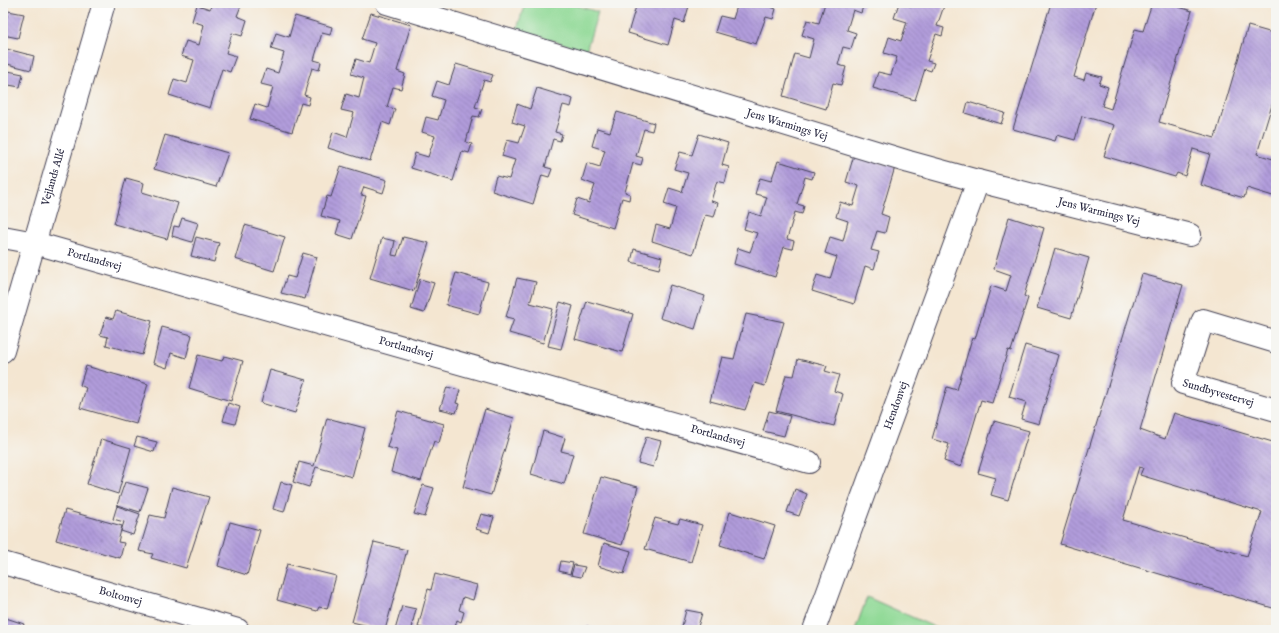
<svg xmlns="http://www.w3.org/2000/svg" width="1279" height="633" font-family="'IM FELL English',serif">
	<style>
		.green { fill: #8fd995; stroke: #587e68 }
		.building { fill: url(#building-back-hatch); fill-rule: evenodd }
		.lines { fill: none; stroke-linecap: round; stroke-linejoin: round }
		.minor-casing { stroke: #423f52; stroke-width: 24 }
		.minor { stroke: #fff; stroke-width: 22 }
		.labels { text-anchor: middle; dominant-baseline: central; stroke-width: 3; stroke-linejoin: round; paint-order: stroke }
		.street-label { font-size: 11px; fill: #22223b; stroke: #f6f6f2 }
	</style>
	<defs>
		<pattern id="building-back-hatch" width="6" height="6" patternUnits="userSpaceOnUse"><rect width="6" height="6" fill="#b19cdb"/><path d="M-1 5l2 2M0 0l6 6M5-1l2 2" fill="none" stroke="#907fb3"/></pattern>
	</defs>
	<rect width="100%" height="100%" fill="#f6f6f2"/>
	<filter id="ink" filterUnits="userSpaceOnUse"><feTurbulence type="fractalNoise" baseFrequency=".025" numOctaves="2"/><feDisplacementMap in="SourceGraphic" scale="8" xChannelSelector="R" yChannelSelector="G"/><feConvolveMatrix kernelMatrix="1 2 1 2 8 2 1 2 1" color-interpolation-filters="sRGB"/></filter>
	<filter id="wash" filterUnits="userSpaceOnUse"><feTurbulence type="fractalNoise" baseFrequency=".012" numOctaves="4" result="noise"/><feDisplacementMap in="SourceGraphic" scale="16" xChannelSelector="R" yChannelSelector="G"/><feGaussianBlur stdDeviation="0.9" result="paint"/><feColorMatrix in="noise" values="0 0 0 0 0 0 0 0 0 0 0 0 0 0 0 0 0 1.4 0 .05"/><feComposite in="paint" operator="in"/></filter>
	<g filter="url(#wash)">
		<rect width="100%" height="100%" fill="#f4e6d1"/>
		<path class="green" d="M525 3H568L598 12 586 51 517 29Z
			M867 597 941 630H855Z"/>
		<g id="blocks">
			<path class="building" d="M212 3H242L237 16 247 20 242 36 232 33 226 53 236 56 230 72 222 69 210 108 169 95 174 79 187 83 194 60 181 56 186 41 199 45 204 25 192 21 197 5 210 9Z
				M637 3H682L689 6 684 23 675 20 668 45 628 33Z
				M738 3H769L768 6 776 9 773 19 766 17 756 44 715 32 720 16 733 19Z
				M825 3H864L861 13 853 10 847 30 856 33 851 49 843 47 838 65 846 67 841 85 833 83 826 109 783 96 795 54 809 58 814 39 802 35 807 20 819 23Z
				M899 3 911 6 912 3H945L937 26 944 28 942 36 936 34 927 61 934 63 931 71 925 69 915 100 873 88 878 72 891 75 897 57 884 53 889 37 901 41 907 22 894 18Z
				M1051 3H1096L1074 77 1084 80 1086 73 1102 77 1099 84 1108 87 1102 106 1111 109 1135 29 1143 31 1152 3H1166L1192 11 1159 122 1215 138 1248 26 1276 34V92L1257 154 1276 160V197L1247 188 1244 198 1201 185 1210 154 1193 149 1185 176 1177 173 1175 177 1104 156 1114 125 1082 116 1075 140 1057 135 1055 141 1013 129Z
				M8 11 24 14 18 38 3 35Z
				M371 13 411 25 397 71 405 74 401 89 393 87 387 107 395 109 390 125 382 122 370 161 328 148 333 132 347 137 354 113 341 110 346 94 359 98 364 78 351 74 356 59 369 63 375 43 362 39Z
				M295 16 332 27 330 35 322 33 314 60 321 62 319 70 312 68 304 95 310 97 308 105 301 103 292 132 250 119 255 104 267 108 273 87 261 84 266 69 278 73 284 53 271 49 276 33 289 37Z
				M3 48 34 56 31 70 3 63Z
				M456 64 493 75 490 82 484 80 475 107 482 109 479 117 473 116 466 142 472 144 469 153 462 151 453 181 411 168 415 153 428 157 435 136 422 132 426 117 438 120 444 100 432 96 437 81 449 85Z
				M3 70 23 74 20 87 3 84Z
				M537 88 573 99 571 107 563 105 555 132 562 134 560 141 553 139 545 167 552 169 549 177 542 175 533 204 492 191 496 176 509 179 515 160 502 156 507 140 519 143 525 126 512 122 517 104 530 109Z
				M3 90 6 91 4 103H3Z
				M968 102 1005 113 1001 124 965 113Z
				M617 112 654 123 652 131 644 129 636 156 643 158 641 165 633 163 625 192 630 194 629 200 622 198 613 228 572 215 577 199 589 203 595 185 582 180 587 163 600 167 605 150 592 146 597 128 610 132Z
				M699 134 728 143 722 165 729 167 725 183 717 181 711 201 718 203 714 217 705 215 693 254 652 241 656 225 670 229 676 208 664 204 669 188 682 192 688 173 674 169 680 152 692 155Z
				M165 135 228 153 216 187 154 169Z
				M854 155 895 167 881 214 889 217 885 233 877 231 871 250 879 252 874 269 865 266 854 304 812 291 817 275 830 279 837 257 825 253 830 237 843 241 848 221 836 217 840 202 853 206 859 186 846 182Z
				M778 161 814 172 812 179 805 177 797 204 804 206 802 214 795 212 787 239 794 241 792 249 784 247 775 277 734 264 738 248 750 252 757 233 744 229 749 212 761 216 767 197 755 194 760 178 771 181Z
				M341 166 387 180 383 193 364 187 361 195 366 196 352 239 336 234 340 221 321 216 327 196 331 197Z
				M126 178 144 183 142 192 178 203 167 239 114 224Z
				M1009 217 1044 228 1024 296 1028 298 1011 351 1008 350 992 403 981 400 961 467 944 461 949 444 932 439 947 387 957 390 972 338 975 339 991 286 1006 291 1011 275 994 269Z
				M182 218 198 223 192 242 172 236 174 226 179 227Z
				M245 225 285 237 274 271 235 259Z
				M196 237 219 243 214 262 191 256Z
				M403 237 429 243 414 291 370 278 382 238 395 241 392 255 397 256Z
				M1055 248 1089 258 1071 318 1037 308Z
				M634 249 662 257 659 269 631 262Z
				M303 253 317 257 305 299 281 293 287 276 295 278Z
				M456 273 488 282 479 314 446 305Z
				M1142 274 1183 285 1140 430 1165 439 1174 413 1276 443V609L1060 544ZM1139 467 1143 468 1140 475 1262 512 1247 556 1123 520Z
				M517 278 536 282 530 303 553 309 543 343 509 333 514 319 506 317Z
				M420 279 434 283 424 313 411 309Z
				M670 285 705 296 695 329 660 318Z
				M587 301 633 314 622 352 575 339Z
				M560 302 573 306 561 349 548 346Z
				M116 311 152 321 142 355 106 345 108 337 100 335 106 317 113 319Z
				M746 314 784 322 765 386 755 383 745 410 710 401 722 357 734 359Z
				M162 327 192 335 186 358 171 353 167 368 153 363Z
				M1025 345 1059 355 1039 424 1021 419 1026 402 1009 397Z
				M198 355 222 361 224 356 243 361 231 401 189 388Z
				M798 359 827 366 825 371 839 375 834 391 843 394 834 426 776 411 786 375 794 376Z
				M86 366 148 384 136 424 80 408 86 388 80 385Z
				M270 370 306 380 295 413 261 403Z
				M447 387 460 390 456 403 459 404 456 413 440 409Z
				M228 403 240 407 235 424 223 421Z
				M485 409 514 418 491 495 463 487Z
				M398 411 444 424 439 443 434 441 421 481 391 472 397 450 387 447Z
				M769 411 790 416 784 436 763 431Z
				M327 418 365 428 352 477 316 467 309 487 293 482 299 462 314 466Z
				M994 421 1029 431 1008 500 991 495 996 478 978 473Z
				M543 431 565 438 561 451 573 454 564 484 531 474Z
				M137 437 157 442 154 452 134 446Z
				M646 437 661 441 653 467 638 463Z
				M101 439 131 448 118 494 87 484Z
				M601 477 638 487 622 545 584 534Z
				M125 482 148 488 140 512 117 505Z
				M281 482 292 485 284 512 273 509Z
				M423 485 434 488 425 517 414 514Z
				M172 487 209 497 186 568 151 558 153 554 139 551 150 515 164 518Z
				M795 489 807 494 799 516 787 512Z
				M117 506 140 514 133 535 121 531 124 522 113 519Z
				M65 510 122 526 118 542 124 543 120 558 56 540Z
				M730 512 775 526 764 559 720 545Z
				M481 514 494 517 489 533 476 529Z
				M655 518 678 524 680 519 702 525 691 562 645 549Z
				M230 522 260 530 247 575 218 566Z
				M374 542 407 550 385 630 352 622Z
				M604 543 631 551 624 574 598 566Z
				M561 561 573 563 570 574 559 571Z
				M287 564 336 576 327 609 319 607 317 611 277 600Z
				M574 565 585 567 581 577 571 575Z
				M435 574 477 585 473 600 463 597 459 610 464 612 461 622 457 620 454 630H430L418 627 428 589 431 590Z
				M402 606 416 609 412 625H413L411 630H395Z
				M686 610 702 613 697 630H681Z
				M3 617 24 624 22 630H3Z
				M587 626 599 630H586Z"/>
		</g>
	</g>
	<g filter="url(#ink)">
		<use href="#blocks" fill-opacity="0" stroke="#423f52" stroke-width="1"/>
		<g class="lines">
			<defs>
				<g id="minor">
					<path id="s1" d="M387 3 909 162 978 181 1190 235"/>
					<path id="s2" d="M3 237 35 243 809 462"/>
					<path id="s3" d="M1276 342 1203 320 1183 383 1276 410"/>
					<path id="s4" d="M3 351 104 3"/>
					<path id="s5" d="M3 563 238 630"/>
					<path id="s6" d="M814 630 978 181"/>
				</g>
			</defs>
			<use href="#minor" class="minor-casing"/>
			<use href="#minor" class="minor"/>
		</g>
	</g>
	<g class="labels">
		<g class="street-label">
			<text stroke="none"><textPath href="#s1" startOffset="418">Jens Warmings Vej</textPath></text>
			<text stroke="none"><textPath href="#s4" startOffset="181">Vejlands Allé</textPath></text>
			<text stroke="none"><textPath href="#s1" startOffset="742">Jens Warmings Vej</textPath></text>
			<text stroke="none"><textPath href="#s2" startOffset="94">Portlandsvej</textPath></text>
			<text stroke="none"><textPath href="#s2" startOffset="418">Portlandsvej</textPath></text>
			<text stroke="none"><textPath href="#s3" startOffset="179">Sundbyvestervej</textPath></text>
			<text stroke="none"><textPath href="#s6" startOffset="239">Hendonvej</textPath></text>
			<text stroke="none"><textPath href="#s2" startOffset="742">Portlandsvej</textPath></text>
			<text stroke="none"><textPath href="#s5" startOffset="122">Boltonvej</textPath></text>
		</g>
	</g>
	<rect width="1279" height="633" fill="none" stroke="#f6f6f2" stroke-width="16"/>
</svg>
